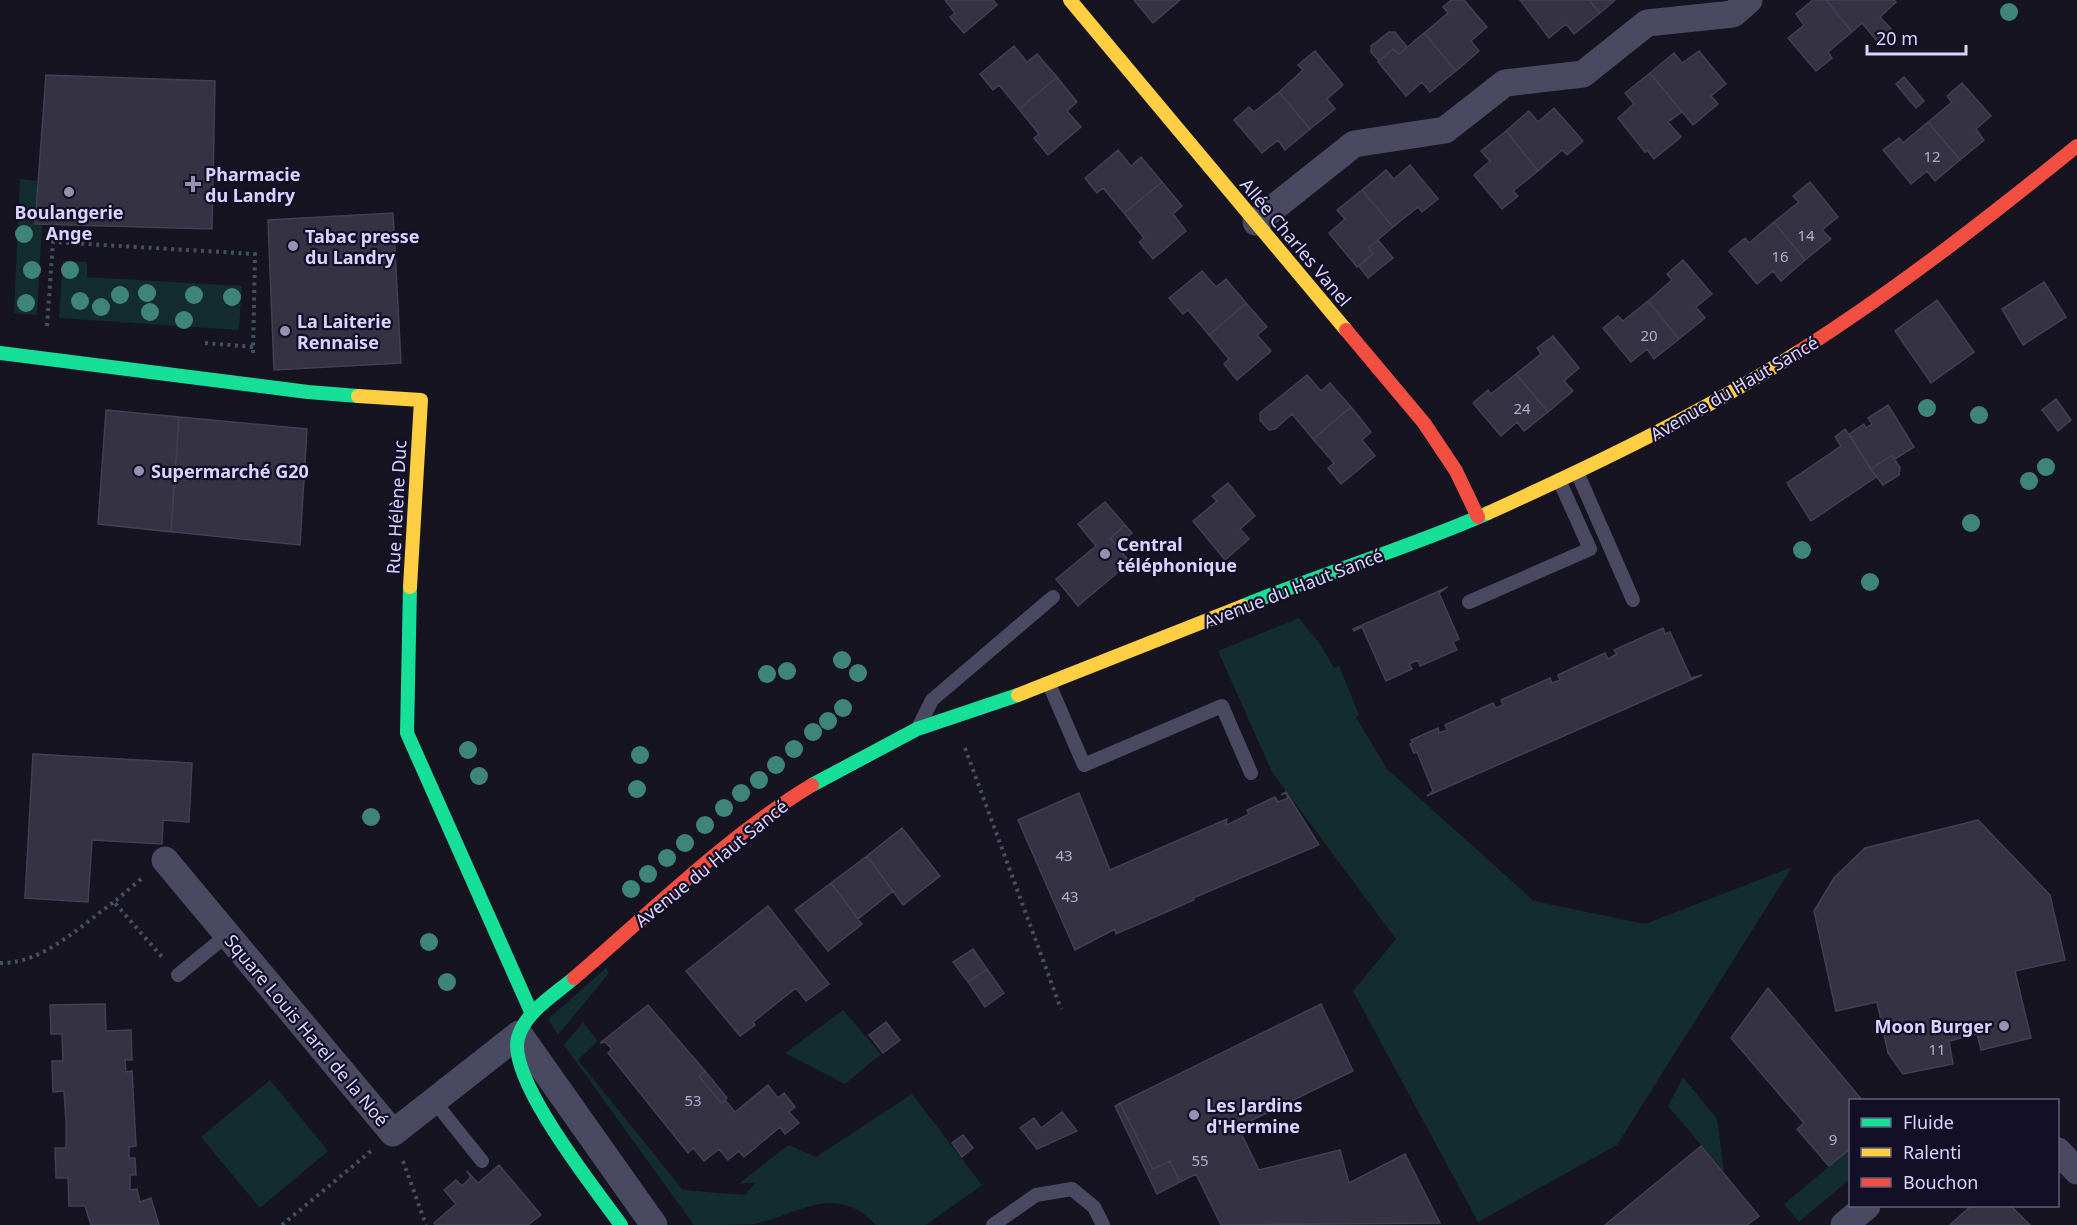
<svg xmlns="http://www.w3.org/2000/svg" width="2077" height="1225" font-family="'Noto Sans',sans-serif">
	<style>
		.green { fill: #132c2d }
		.building { fill: #343243; stroke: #433f54; stroke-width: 1.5 }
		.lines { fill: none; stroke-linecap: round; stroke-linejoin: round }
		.path { stroke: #44505f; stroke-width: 4; stroke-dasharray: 3 4.5; stroke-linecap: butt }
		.lane { stroke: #4a4962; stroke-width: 14 }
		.street { stroke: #4a4962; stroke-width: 27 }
		.fast { stroke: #16e098; stroke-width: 14 }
		.slow { stroke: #ffcf43; stroke-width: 14 }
		.jam { stroke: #f24e42; stroke-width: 14 }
		.tree { fill: #3e8478 }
		.poi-dot { fill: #9591b1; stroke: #130f26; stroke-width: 2 }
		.labels { text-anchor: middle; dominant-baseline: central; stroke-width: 4.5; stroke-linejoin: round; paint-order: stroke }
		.number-label { font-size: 15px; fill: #b0acd0 }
		.poi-label { font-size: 18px; font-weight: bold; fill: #d9d4ff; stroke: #130f26; text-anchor: start }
		.street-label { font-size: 18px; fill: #d9d4ff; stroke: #130f26 }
	</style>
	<rect width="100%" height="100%" fill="#161421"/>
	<path class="green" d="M20 179 38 181 35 224 42 225 37 315 14 313Z
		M63 261 87 262V277L242 286 239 330 59 318Z
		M1299 618 1321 645 1334 668 1339 666 1359 715 1356 717 1387 769 1534 901 1645 924 1792 867 1617 1145 1478 1222 1353 991 1396 939 1272 772 1218 651Z
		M606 968 609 973 558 1035 548 1019Z
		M843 1010 881 1054 845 1084 785 1053Z
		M583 1022 598 1041 578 1060 683 1190 745 1195 756 1182 739 1184 788 1145 816 1157 912 1094 982 1185 926 1225H876C836 1182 800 1213 755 1224 736 1225 713 1225 694 1225L564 1045Z
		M1683 1077 1717 1119 1724 1172 1668 1106Z
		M270 1080 328 1151 260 1208 201 1137Z
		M1850 1149V1179L1799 1222 1784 1204Z"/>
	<path class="building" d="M945 0H993L997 5 964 33 950 17 955 13Z
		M1134 0H1180L1153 23Z
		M1451 0H1464L1487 27 1471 41 1479 51 1456 71 1424 33 1448 13 1443 7Z
		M1520 0H1589L1600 13 1574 34 1566 24 1549 38Z
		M1589 0H1615L1600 13Z
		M1813 0H1826L1852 32 1828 52 1832 58 1816 71 1788 38 1804 25 1796 14Z
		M1826 0H1894L1896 2 1880 17 1891 29 1877 41 1862 23 1852 32Z
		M1389 32H1395L1407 47 1399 54 1393 49 1379 61 1371 52V46Z
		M1424 33 1456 71 1430 92 1422 82 1406 96 1378 62 1393 49 1399 54Z
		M1014 46 1027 62 1037 54 1057 77 1019 109 999 85 993 90 980 74Z
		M1315 51 1343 85 1327 99 1335 109 1310 129 1279 92 1303 70 1298 65Z
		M1699 51 1726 84 1711 96 1718 104 1693 125 1650 73 1674 53 1682 63Z
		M1650 73 1682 112 1668 122 1681 137 1654 159 1647 150 1645 152 1618 118 1634 104 1625 93Z
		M46 75 215 81 212 229 35 224Z
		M1057 77 1077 102 1067 111 1081 127 1048 155 1034 138 1039 134 1019 109Z
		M1904 77 1924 101 1916 108 1896 84Z
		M1962 83 1991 116 1976 129 1984 140 1960 160 1928 122 1952 102 1947 96Z
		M1279 92 1310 129 1285 150 1278 140 1262 153 1234 120 1249 107 1254 112Z
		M1554 108 1583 141 1567 155 1562 150 1538 171 1506 131 1529 111 1538 122Z
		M1928 122 1960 160 1935 181 1927 171 1911 184 1883 150 1899 138 1903 143Z
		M1506 131 1538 171 1513 191 1518 196 1502 209 1474 175 1490 161 1481 151Z
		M1118 150 1131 166 1141 157 1162 182 1124 213 1103 188 1097 193 1085 178Z
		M1410 165 1438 199 1422 212 1418 207 1393 227 1362 190 1386 170 1394 179Z
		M1162 182 1182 206 1173 214 1186 231 1153 259 1139 242 1144 238 1124 213Z
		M1810 182 1838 217 1822 230 1831 239 1805 260 1774 222 1799 202 1793 196Z
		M1362 190 1393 227 1368 248 1373 254 1357 267 1329 233 1345 219 1337 210Z
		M393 213 401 363 274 370 268 220Z
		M1774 222 1805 260 1781 281 1773 271 1757 284 1729 251 1745 238 1749 243Z
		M1378 240 1393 258 1368 278 1359 266 1373 254 1368 248Z
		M1683 260 1712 294 1696 307 1705 318 1679 339 1648 301 1672 280 1667 274Z
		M1202 271 1216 287 1226 279 1246 303 1209 335 1188 310 1183 314 1169 298Z
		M2044 282 2066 317 2023 345 2002 309Z
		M1937 300 1974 352 1931 383 1895 331Z
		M1648 301 1679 339 1654 359 1647 349 1631 362 1603 328 1618 316 1623 321Z
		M1246 303 1267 327 1257 335 1271 351 1237 380 1224 364 1229 359 1209 335Z
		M1553 336 1579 368 1564 381 1573 391 1548 412 1516 374 1541 354 1537 348Z
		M1516 374 1548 412 1524 431 1517 422 1501 436 1473 403 1488 390 1491 394Z
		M1307 375 1321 391 1330 383 1351 407 1313 439 1292 414 1275 429 1269 430 1260 420V413Z
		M2056 399 2071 420 2058 431 2042 410Z
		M1888 405 1914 447 1895 459 1892 455 1871 469 1849 434 1864 424 1866 428 1872 424 1868 418Z
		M1351 407 1371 432 1362 440 1375 456 1341 484 1328 468 1334 463 1313 439Z
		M106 410 307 429 300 545 98 524Z
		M106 410 179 417 171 532 98 524Z
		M1845 429 1876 477 1811 521 1787 483 1841 446 1835 437Z
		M1892 455 1900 468 1899 475 1883 485 1871 469Z
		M1228 483 1255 516 1240 529 1249 539 1225 560 1193 521 1217 501 1212 496Z
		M1105 502 1125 525 1110 538 1130 562 1078 606 1056 579 1096 546 1078 524Z
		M1125 525 1132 533 1117 546 1110 538Z
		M1448 587 1439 593 1459 639 1453 642 1457 650 1420 666 1418 660 1409 664 1412 669 1386 681 1362 627 1354 631 1353 629Z
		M1663 628 1665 634 1670 632 1691 678 1702 675 1427 796 1433 791 1417 752 1414 753 1410 744 1413 742 1411 740 1438 728 1439 733 1447 730 1445 725 1493 703 1496 708 1503 705 1501 700 1550 678 1552 683 1560 680 1558 675 1605 653 1608 659 1617 654 1614 650Z
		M33 754 192 763 189 822 163 820 162 844 92 840 88 902 25 898Z
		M1286 792 1319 845 1193 898 1194 900 1116 934 1115 929 1075 950 1018 820 1079 793 1110 870 1227 819 1226 825 1229 824 1249 814 1247 810 1275 797 1278 802 1288 798 1286 793 1281 795Z
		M1978 820 2050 895 2065 960 2015 971 2031 1038 1981 1050 1977 1034 1949 1041 1953 1064 1903 1074 1888 1053 1877 1002 1836 1011 1814 911 1834 878 1865 848Z
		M902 828 940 876 903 905 867 856Z
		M867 856 893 891 858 919 831 883Z
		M831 883 862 924 828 951 795 910Z
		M768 906 829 984 806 1001 796 988 753 1022 755 1025 740 1036 686 971Z
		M973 949 987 969 968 982 953 962Z
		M987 969 1004 993 985 1007 968 982Z
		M1768 988 1862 1100H1850V1149L1829 1166 1797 1129 1804 1123 1731 1038Z
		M105 1004 106 1031 131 1030 132 1060H125L126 1072 132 1071 136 1146 129 1147V1158H135L136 1175H130V1190L137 1189 140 1202 151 1198 159 1225H91L85 1206H69L68 1178H56L55 1148H66V1122L64 1091 53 1092 52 1061H63L62 1034H51L50 1005Z
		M1321 1004 1353 1071 1238 1127 1259 1170 1340 1150 1349 1183 1405 1154 1440 1223 1221 1225 1196 1174 1180 1182 1170 1161 1153 1169 1120 1103Z
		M648 1005 705 1071 699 1076 721 1103 725 1100 735 1112 768 1085 778 1098 784 1093 795 1107 789 1112 799 1123 785 1134 780 1127 744 1157 739 1151 728 1160 719 1149 704 1161 693 1148 688 1153 608 1053 612 1049 605 1042 600 1043Z
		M886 1022 900 1040 883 1053 869 1035Z
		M705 1071 727 1098 721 1103 699 1076Z
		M1120 1103 1153 1169 1170 1161 1180 1182 1157 1194 1115 1106Z
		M1062 1112 1077 1131 1037 1149 1020 1128 1034 1118 1041 1128Z
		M963 1135 973 1148 962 1157 952 1143Z
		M1701 1146 1759 1216 1747 1225H1605Z
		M499 1165 541 1215 528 1225H436L434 1223 456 1204 444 1190 456 1180 462 1186 471 1177 467 1171 478 1183Z
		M1971 1206H2011L2030 1225H1950Z"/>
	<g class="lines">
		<path class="path" d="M47 326 53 242 255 254 253 353
			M205 343 253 347
			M965 748 1061 1009
			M141 879 114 902 162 957
			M0 963C43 964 80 926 114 902
			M403 1161 426 1225
			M282 1225 371 1151"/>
		<path class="lane" d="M1577 472 1633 600
			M1469 602 1590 549 1559 480
			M1049 684 1084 765 1222 706 1251 773
			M920 724 932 700 1053 597
			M178 975 227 935
			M434 1101 482 1161
			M993 1225 1036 1195 1072 1189 1094 1207 1103 1225"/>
		<path class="street" d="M1256 222 1354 144 1445 130 1505 83 1583 74 1647 23 1733 14 1749 0
			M165 860 393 1133 519 1034 654 1225
			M2058 1151 2077 1171
			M1844 1225 1867 1206"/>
		<path class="fast" d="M0 353 308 392 358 396
			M410 587 407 733 532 1014
			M1243 606C1324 573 1408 548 1488 513
			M812 785 917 729 1018 695
			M574 978C554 995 525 1012 518 1038 507 1079 596 1190 621 1225"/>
		<path class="slow" d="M1070 0 1346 330
			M358 396 421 400 410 587
			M1488 513C1596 464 1700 414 1800 351
			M1018 695 1243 606"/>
		<path class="jam" d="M1346 330 1424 423 1456 471 1478 517
			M1800 351C1897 289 1988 218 2077 146
			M574 978C649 914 727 836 812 785"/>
	</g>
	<g class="tree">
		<circle cx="2009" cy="12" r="9"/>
		<circle cx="24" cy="234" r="9"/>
		<circle cx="32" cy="270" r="9"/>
		<circle cx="70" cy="270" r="9"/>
		<circle cx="147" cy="293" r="9"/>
		<circle cx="120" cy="295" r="9"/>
		<circle cx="194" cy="295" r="9"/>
		<circle cx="232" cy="297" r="9"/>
		<circle cx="80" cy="301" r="9"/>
		<circle cx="26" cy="303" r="9"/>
		<circle cx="101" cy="307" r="9"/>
		<circle cx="150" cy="312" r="9"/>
		<circle cx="184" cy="320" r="9"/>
		<circle cx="1927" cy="408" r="9"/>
		<circle cx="1979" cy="415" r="9"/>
		<circle cx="2046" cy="467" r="9"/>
		<circle cx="2029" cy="481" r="9"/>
		<circle cx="1971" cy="523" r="9"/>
		<circle cx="1802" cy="550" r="9"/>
		<circle cx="1870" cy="582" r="9"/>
		<circle cx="842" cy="660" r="9"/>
		<circle cx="787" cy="671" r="9"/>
		<circle cx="858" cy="673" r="9"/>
		<circle cx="767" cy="674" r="9"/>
		<circle cx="843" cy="708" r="9"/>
		<circle cx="828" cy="721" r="9"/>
		<circle cx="813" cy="732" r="9"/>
		<circle cx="794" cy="749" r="9"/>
		<circle cx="468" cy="750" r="9"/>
		<circle cx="640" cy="755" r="9"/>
		<circle cx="776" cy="765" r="9"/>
		<circle cx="479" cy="776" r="9"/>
		<circle cx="759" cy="780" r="9"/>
		<circle cx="637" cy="789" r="9"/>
		<circle cx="741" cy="793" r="9"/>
		<circle cx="724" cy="808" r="9"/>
		<circle cx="371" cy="817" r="9"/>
		<circle cx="705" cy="825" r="9"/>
		<circle cx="685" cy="843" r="9"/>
		<circle cx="667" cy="858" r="9"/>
		<circle cx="648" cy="874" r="9"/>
		<circle cx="631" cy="889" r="9"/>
		<circle cx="429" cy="942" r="9"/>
		<circle cx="447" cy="982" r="9"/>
	</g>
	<g class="poi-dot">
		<path d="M190 175h6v6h6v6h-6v6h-6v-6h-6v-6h6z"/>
		<circle cx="69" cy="192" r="6"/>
		<circle cx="293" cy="246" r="6"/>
		<circle cx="285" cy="331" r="6"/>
		<circle cx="139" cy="471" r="6"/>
		<circle cx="1105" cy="554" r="6"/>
		<circle cx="2004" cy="1026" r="6"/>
		<circle cx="1194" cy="1115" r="6"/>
	</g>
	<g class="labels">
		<g class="number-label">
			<text x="1932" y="156">12</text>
			<text x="1806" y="235">14</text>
			<text x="1780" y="256">16</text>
			<text x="1649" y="335">20</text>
			<text x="1522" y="408">24</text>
			<text x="1064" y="855">43</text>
			<text x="1070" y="896">43</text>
			<text x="1937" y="1049">11</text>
			<text x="693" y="1100">53</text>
			<text x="1833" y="1139">9</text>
			<text x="1200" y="1160">55</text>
		</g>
		<g class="poi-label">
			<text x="205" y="174">Pharmacie<tspan x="205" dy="21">du Landry</tspan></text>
			<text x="69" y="212" text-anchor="middle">Boulangerie<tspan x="69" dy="21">Ange</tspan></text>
			<text x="305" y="236">Tabac presse<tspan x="305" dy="21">du Landry</tspan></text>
			<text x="297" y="321">La Laiterie<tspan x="297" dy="21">Rennaise</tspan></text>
			<text x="151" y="471">Supermarché G20</text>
			<text x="1117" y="544">Central<tspan x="1117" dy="21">téléphonique</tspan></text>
			<text x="1992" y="1026" text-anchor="end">Moon Burger</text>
			<text x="1206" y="1105">Les Jardins<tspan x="1206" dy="21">d'Hermine</tspan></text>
		</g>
		<g class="street-label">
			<text transform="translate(1296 242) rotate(50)">Allée Charles Vanel</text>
			<text transform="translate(1734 388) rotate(-30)">Avenue du Haut Sancé</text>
			<text transform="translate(396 507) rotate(-87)">Rue Hélène Duc</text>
			<text transform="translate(1293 588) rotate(-21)">Avenue du Haut Sancé</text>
			<text transform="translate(711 863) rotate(-39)">Avenue du Haut Sancé</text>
			<text transform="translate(307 1030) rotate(50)">Square Louis Harel de la Noé</text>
		</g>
	</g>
	<rect x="1849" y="1099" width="210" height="108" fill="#130f26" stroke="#625e7d" stroke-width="1.5"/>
	<rect x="1861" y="1118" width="30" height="9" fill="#16e098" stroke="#625e7d" stroke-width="1.5"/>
	<text x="1903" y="1129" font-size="18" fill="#d9d4ff">Fluide</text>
	<rect x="1861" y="1148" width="30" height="9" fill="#ffcf43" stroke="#625e7d" stroke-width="1.5"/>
	<text x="1903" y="1159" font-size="18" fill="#d9d4ff">Ralenti</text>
	<rect x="1861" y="1178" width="30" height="9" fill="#f24e42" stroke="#625e7d" stroke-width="1.5"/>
	<text x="1903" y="1189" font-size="18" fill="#d9d4ff">Bouchon</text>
	<path d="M1867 45v9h99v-9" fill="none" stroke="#d9d4ff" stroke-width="3"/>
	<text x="1876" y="45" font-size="18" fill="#d9d4ff" stroke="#130f26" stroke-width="4.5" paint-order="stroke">20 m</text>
</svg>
